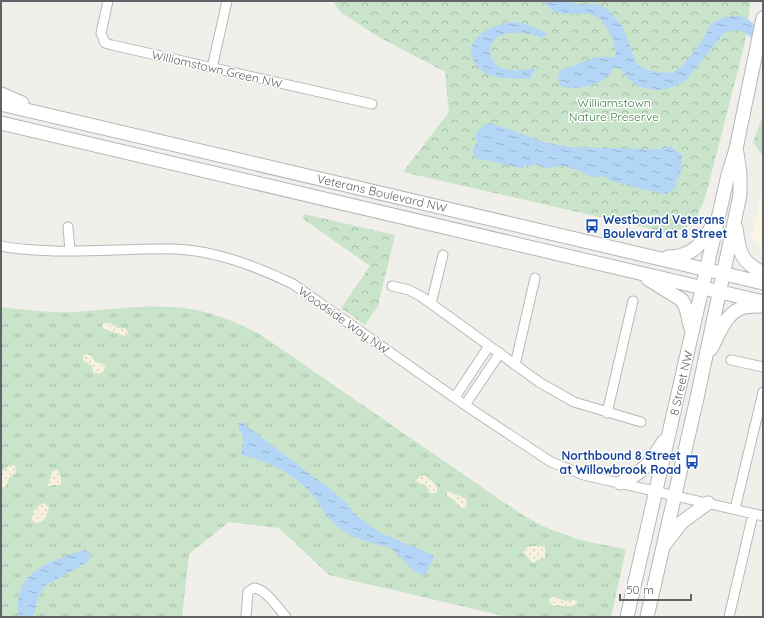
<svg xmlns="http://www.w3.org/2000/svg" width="764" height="618" font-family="Quicksand,sans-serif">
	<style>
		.commercial { fill: #fbf6e3 }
		.grass { fill: url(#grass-tufts) }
		.sand { fill: url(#sand-dots) }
		.park { fill: url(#park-crowns) }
		.water { fill: url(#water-ripples) }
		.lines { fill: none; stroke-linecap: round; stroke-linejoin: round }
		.street-casing { stroke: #b6b8bb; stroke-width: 11 }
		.secondary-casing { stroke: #b5b7bb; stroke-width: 15 }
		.street { stroke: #fff; stroke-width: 9 }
		.secondary { stroke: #fff; stroke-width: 13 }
		.labels { text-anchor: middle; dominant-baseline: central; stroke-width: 3; stroke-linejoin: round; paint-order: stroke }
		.street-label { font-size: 12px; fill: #606367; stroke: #fff }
		.park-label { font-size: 12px; fill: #3f7f44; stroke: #fff }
		.transit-label { font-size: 12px; font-weight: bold; fill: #164399; stroke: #fff; text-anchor: start }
	</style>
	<defs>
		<pattern id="grass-tufts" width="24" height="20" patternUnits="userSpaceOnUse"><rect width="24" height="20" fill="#c9e4ca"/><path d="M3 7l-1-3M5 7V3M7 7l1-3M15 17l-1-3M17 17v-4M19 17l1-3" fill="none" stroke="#a7bca8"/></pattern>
		<pattern id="sand-dots" width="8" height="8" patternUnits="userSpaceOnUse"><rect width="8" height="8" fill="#f7f2dc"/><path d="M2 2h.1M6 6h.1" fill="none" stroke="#d6d2c0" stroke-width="1.8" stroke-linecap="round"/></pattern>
		<pattern id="park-crowns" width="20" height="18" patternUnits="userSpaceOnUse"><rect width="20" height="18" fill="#c9e4ca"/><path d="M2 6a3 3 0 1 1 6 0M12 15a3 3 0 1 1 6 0" fill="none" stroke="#a7bca8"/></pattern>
		<pattern id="water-ripples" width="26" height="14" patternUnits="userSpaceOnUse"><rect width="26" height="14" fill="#b3d5f6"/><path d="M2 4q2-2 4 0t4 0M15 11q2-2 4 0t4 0" fill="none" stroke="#95b0cb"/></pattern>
	</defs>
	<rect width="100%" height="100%" fill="#f0efe9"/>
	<path class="commercial" d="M763 194V254L752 236 761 195Z"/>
	<path class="grass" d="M1 307C25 310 49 313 74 312 112 310 151 303 190 309 215 313 239 323 261 335L521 514C534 522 548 529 563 534 583 542 605 545 626 549L611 617H508L329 575 279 528 229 522 189 554 182 617H1Z"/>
	<path class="sand" d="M104 323H110L118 328H125L128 333 127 335 124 336 105 329 101 326Z
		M87 354 92 356 95 362 104 364 105 366 104 371 99 374 93 372 92 366 83 360 84 355Z
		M9 465 15 466 16 472 9 478 6 487H1V473Z
		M53 469 58 470 61 478V485H53L49 487 48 484Z
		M425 475 437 486V491L435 493H430L426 485 417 483 416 481 420 476Z
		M449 491 466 499 467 505 465 508H461L455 501 447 496 446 493Z
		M44 503 49 507C46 516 46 523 34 523L32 520C32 512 36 506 44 503Z
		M531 546H541L545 547V558L539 559 534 563 532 562 523 552 526 548Z
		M551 597H556L565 601 575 600 577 602 575 605C568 608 561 605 554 606L549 602V599Z"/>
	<path class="park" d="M333 1H751L745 42 706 195 695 221 684 229 669 233 403 172 449 112 445 72 379 37 340 12Z
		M763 115V156L753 142Z
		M304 214 395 235 378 306 365 325 341 308 370 266 302 218Z"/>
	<path class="water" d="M543 1H567L576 4 584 5 594 4 600 5 608 10 623 27 637 65 650 71 673 73 685 63 701 42 711 24 725 17 733 16H741L749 20 755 25 751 38C745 30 732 28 723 34L687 79C673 91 648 94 632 82 627 78 623 72 619 68H614C611 72 608 77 603 80 592 86 573 91 561 86 557 80 557 76 561 70L597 57H615C617 51 614 42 611 36 608 30 605 22 599 18 582 6 560 25 543 1Z
		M509 22 523 23 547 33 542 38C529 33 515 30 502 35 485 41 487 64 504 69 513 72 525 69 535 69L530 79C516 78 500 80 487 74 481 72 477 66 474 61 462 37 492 26 509 22Z
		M491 123 547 143 568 147 645 149H662L670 146 682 155 681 170 674 189 666 194 654 192 611 181 603 176 594 177 586 175 579 170 572 169 566 166 545 168 536 164 520 168 476 158C471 151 473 148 478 142L475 138C478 129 482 125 491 123Z
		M241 422 335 493 348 505 357 516 379 532 432 555 434 557 426 574C410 575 404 557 392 549 386 546 378 545 372 543 360 540 349 535 339 528 325 518 321 503 310 492 295 475 263 459 241 455 242 450 244 444 243 438 242 432 237 430 239 423Z
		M85 550 91 553 89 561 45 586 39 595 33 617H19C13 583 32 569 61 558 69 555 77 552 85 550Z"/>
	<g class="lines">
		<defs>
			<path id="street" d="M108 1 101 33 105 43 112 45 372 104
				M212 68 227 1
				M68 227 70 251
				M1 246C19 250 37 250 55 251 95 252 135 248 174 249 213 250 258 267 293 284L465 405 551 462 584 475 763 516
				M392 286 409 290 422 297 539 382 574 402 641 422
				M431 304 443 255
				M731 360 763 367
				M515 365 535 278
				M455 397 489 346
				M465 405 500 353
				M607 413 633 301
				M735 509 763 392
				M246 616 248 592 254 588C267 590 278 608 286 617
				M729 617 753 514"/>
			<path id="secondary" d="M1 94 22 103
				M1 104 763 283
				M1 123 763 302
				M736 228C739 252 740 261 763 273
				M668 257C694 257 702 243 714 223
				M648 279 682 300 686 308 691 329
				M711 349C719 334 726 311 745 307 750 306 756 306 761 306
				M620 483C644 472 650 463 664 441
				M665 544 682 522 708 503
				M627 617 728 175 736 149 763 18
				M647 617 697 398 740 195V173L737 153"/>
		</defs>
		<use href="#street" class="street-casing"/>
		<use href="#secondary" class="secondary-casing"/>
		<use href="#street" class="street"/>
		<use href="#secondary" class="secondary"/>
	</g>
	<defs>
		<symbol id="bus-bare" viewBox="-9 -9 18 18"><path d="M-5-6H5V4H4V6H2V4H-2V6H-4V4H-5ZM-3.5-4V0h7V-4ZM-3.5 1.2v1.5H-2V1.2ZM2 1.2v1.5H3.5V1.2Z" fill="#1a4fb4" stroke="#fff" stroke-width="2.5" paint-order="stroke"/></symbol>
	</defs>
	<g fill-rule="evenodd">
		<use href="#bus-bare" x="582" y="216" width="20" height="20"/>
		<use href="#bus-bare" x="682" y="452" width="20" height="20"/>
	</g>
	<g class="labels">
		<g class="street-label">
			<text transform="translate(217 69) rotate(13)">Williamstown Green NW</text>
			<text transform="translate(382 193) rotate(13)">Veterans Boulevard NW</text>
			<text transform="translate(344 320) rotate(35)">Woodside Way NW</text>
			<text transform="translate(681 383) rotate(-77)">8 Street NW</text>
		</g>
		<g class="park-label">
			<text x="614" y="102">Williamstown<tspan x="614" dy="14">Nature Preserve</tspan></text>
		</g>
		<g class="transit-label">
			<text x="603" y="219">Westbound Veterans<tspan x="603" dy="14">Boulevard at 8 Street</tspan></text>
			<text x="681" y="455" text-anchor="end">Northbound 8 Street<tspan x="681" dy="14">at Willowbrook Road</tspan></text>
		</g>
	</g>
	<rect width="764" height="618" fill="none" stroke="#606367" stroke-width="4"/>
	<path d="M620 594v6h71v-6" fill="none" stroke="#606367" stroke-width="2"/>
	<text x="626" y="594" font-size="12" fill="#606367" stroke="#ffffff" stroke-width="3" paint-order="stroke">50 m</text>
</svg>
